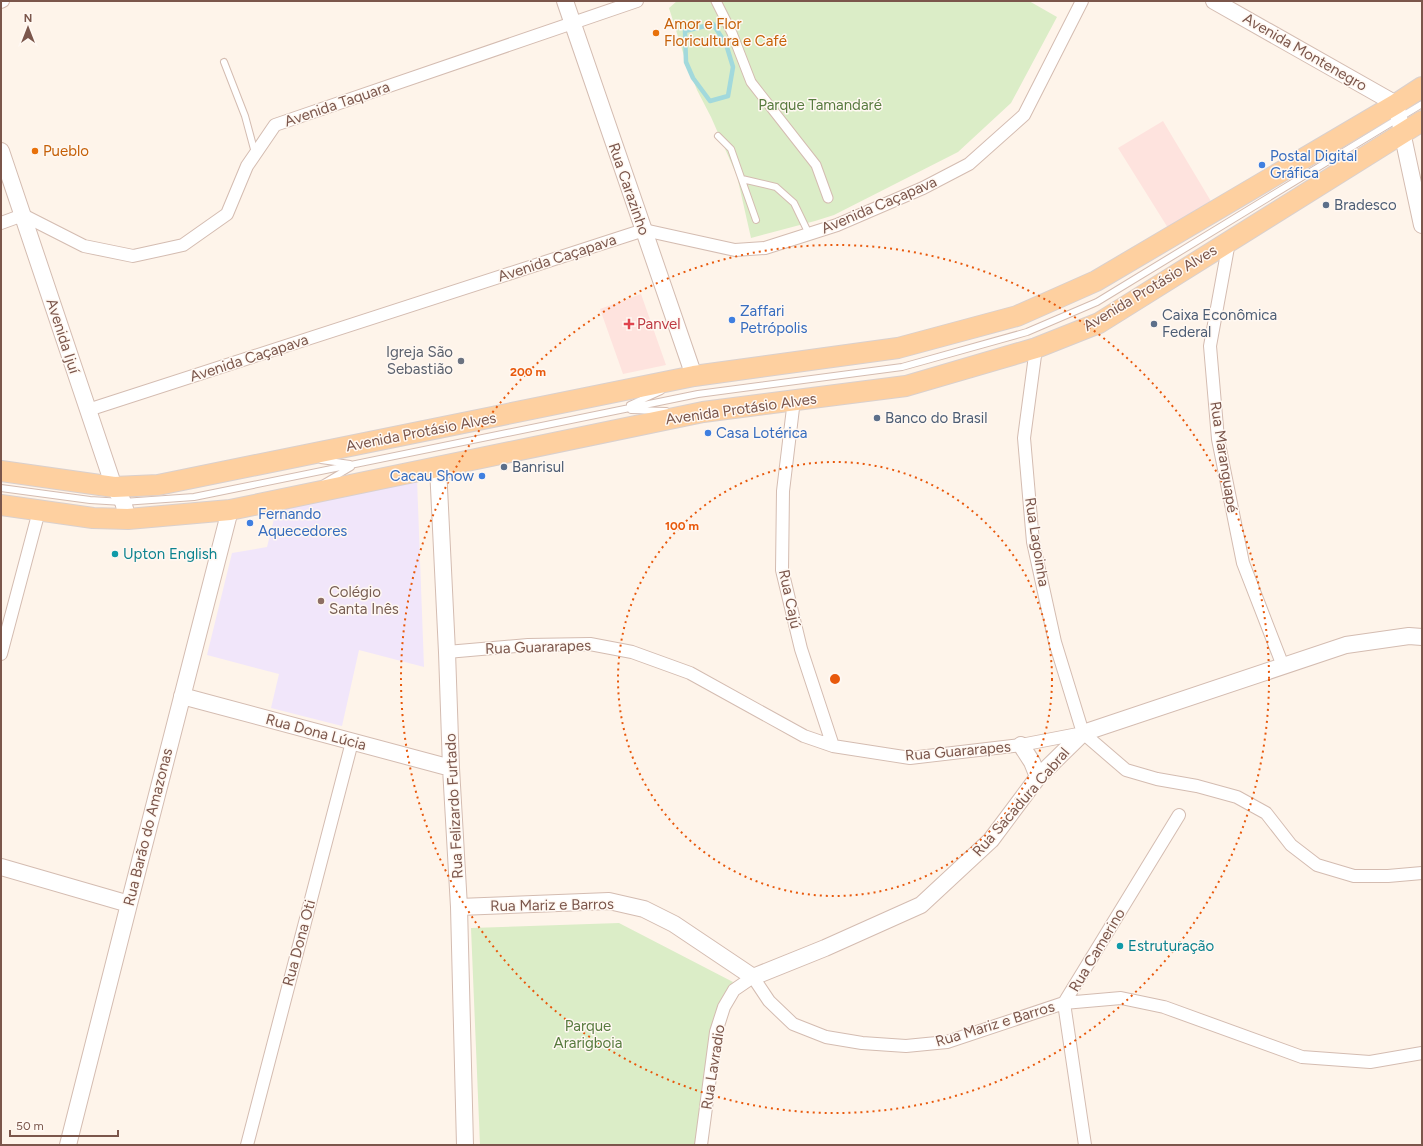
<svg xmlns="http://www.w3.org/2000/svg" width="1423" height="1146" font-family="Figtree,sans-serif">
	<style>
		.commercial { fill: #fee3de }
		.education { fill: #f1e6fa }
		.green { fill: #dbedc7 }
		.lines { fill: none; stroke-linecap: round; stroke-linejoin: round }
		.stream { stroke: #a2d9dc; stroke-width: 4.5 }
		.service-casing { stroke: #d4bcb1; stroke-width: 8 }
		.pedestrian-casing { stroke: #d4bcb1; stroke-width: 11 }
		.minor-casing { stroke: #d4bcb1; stroke-width: 14 }
		.tertiary-casing { stroke: #d4bcb1; stroke-width: 18 }
		.primary-casing { stroke: #dad0cd; stroke-width: 22 }
		.service { stroke: #fff; stroke-width: 6 }
		.pedestrian { stroke: #fff; stroke-width: 9 }
		.minor { stroke: #fff; stroke-width: 12 }
		.tertiary { stroke: #fff; stroke-width: 16 }
		.primary { stroke: #fed0a0; stroke-width: 20 }
		.ring { fill: none; stroke: #e8590c; stroke-width: 2; stroke-dasharray: 2 4 }
		.food-dot { fill: #e8710a; stroke: #fff8f2; stroke-width: 1.5 }
		.shop-dot { fill: #3f7fe0; stroke: #fff8f2; stroke-width: 1.5 }
		.service-dot { fill: #5c6f8a; stroke: #fff8f2; stroke-width: 1.5 }
		.health-dot { fill: #e0444e; stroke: #fff8f2; stroke-width: 1.5 }
		.worship-dot { fill: #6b7280; stroke: #fff8f2; stroke-width: 1.5 }
		.culture-dot { fill: #0f9aa8; stroke: #fff8f2; stroke-width: 1.5 }
		.education-dot { fill: #8d6e63; stroke: #fff8f2; stroke-width: 1.5 }
		.labels { text-anchor: middle; dominant-baseline: central; stroke-width: 3; stroke-linejoin: round; paint-order: stroke }
		.food-label { font-size: 15px; fill: #c56008; stroke: #fff8f2; text-anchor: start }
		.street-label { font-size: 15px; fill: #7b564b; stroke: #fff8f2 }
		.park-label { font-size: 15px; fill: #587b3f; stroke: #fff8f2 }
		.shop-label { font-size: 15px; fill: #366cbe; stroke: #fff8f2; text-anchor: start }
		.service-label { font-size: 15px; fill: #4e5e75; stroke: #fff8f2; text-anchor: start }
		.health-label { font-size: 15px; fill: #be3a42; stroke: #fff8f2; text-anchor: start }
		.worship-label { font-size: 15px; fill: #5b616d; stroke: #fff8f2; text-anchor: end }
		.culture-label { font-size: 15px; fill: #0d838f; stroke: #fff8f2; text-anchor: start }
		.education-label { font-size: 15px; fill: #785e54; stroke: #fff8f2; text-anchor: start }
		.centre { fill: #e8590c; stroke: #fff8f2; stroke-width: 2 }
		.ring-label { font-size: 12px; text-anchor: middle; font-weight: bold; fill: #e8590c; stroke: #fff8f2; stroke-width: 3; stroke-linejoin: round; paint-order: stroke }
	</style>
	<rect width="100%" height="100%" fill="#fef4ea"/>
	<path class="commercial" d="M1163 121 1212 203 1168 228 1118 148Z
		M641 294 666 365 623 374 600 309Z"/>
	<path class="education" d="M417 479 424 667 359 650 342 726 271 708 279 674 207 655 232 553 267 547 277 507Z"/>
	<path class="green" d="M677 1H1029L1057 17 1011 103 958 152 834 215 815 221 751 238 737 176 711 117 697 90 686 62 669 8Z
		M619 923 733 982 716 1012 700 1145H480L471 928Z"/>
	<g class="lines">
		<path class="stream" d="M713 24 726 44 733 67 728 96 710 101 693 78 686 62 685 31Z"/>
		<defs>
			<path id="service" d="M224 62 245 116 255 153
				M718 136 731 149 756 220
				M742 179 776 187 794 203 809 234
				M630 405 661 391
				M631 410 666 411
				M321 460 350 464
				M324 483 351 467
				M1 488 90 500 123 502 194 497 698 394 902 367 1027 332 1097 302 1422 104"/>
			<path id="pedestrian" d="M716 1 732 33 751 82 816 165 828 198"/>
			<path id="minor" d="M1 2 3 1
				M1 223 23 215 84 246 133 256 183 245 227 214 247 166 275 125 637 1
				M1229 242 1210 346 1218 439 1243 563 1283 666
				M1036 348 1024 438 1033 542 1055 642 1083 733
				M794 400 783 491 782 570 801 649 833 746
				M88 410 644 230 735 250 765 248 837 225 923 188 969 164 1024 115 1082 1
				M447 652 528 645 590 644 632 652 690 673 804 736 833 746 910 758 1021 745 1083 733
				M1 654 39 511
				M1083 733 1126 770 1157 779 1197 786 1237 797 1266 813 1291 845 1317 865 1354 876H1388L1422 873
				M247 1145 352 742
				M701 1145 716 1032 724 1007 734 990 753 977 769 1001 793 1024 826 1037 862 1043 906 1046 947 1042 1064 1003 1121 998 1164 1007 1302 1057 1370 1062 1422 1053
				M1085 1145 1064 1003 1179 815"/>
			<path id="tertiary" d="M565 1 694 376
				M1214 1 1396 104 1422 225
				M1 151 114 487 123 502 128 519
				M438 467 447 652 451 768 459 907 465 1145
				M182 696 451 768
				M1021 745 1032 762 1038 777
				M1 867 129 904
				M459 907 609 901 644 909 674 924 753 977 825 948 921 905 991 840 1038 777 1083 733 1346 645 1409 636 1422 637
				M68 1145 129 904 230 510"/>
			<path id="primary" d="M1 471 114 487 158 485 694 376 898 348 1017 316 1096 281 1396 104 1422 87
				M1 505 93 518 128 519 230 510 703 412 906 386 1036 348 1099 323 1422 121"/>
		</defs>
		<use href="#service" class="service-casing"/>
		<use href="#pedestrian" class="pedestrian-casing"/>
		<use href="#minor" class="minor-casing"/>
		<use href="#tertiary" class="tertiary-casing"/>
		<use href="#primary" class="primary-casing"/>
		<use href="#service" class="service"/>
		<use href="#pedestrian" class="pedestrian"/>
		<use href="#minor" class="minor"/>
		<use href="#tertiary" class="tertiary"/>
		<use href="#primary" class="primary"/>
	</g>
	<g class="ring">
		<circle cx="835" cy="679" r="217"/>
		<circle cx="835" cy="679" r="434"/>
	</g>
	<g class="food-dot">
		<circle cx="656" cy="33" r="4"/>
		<circle cx="35" cy="151" r="4"/>
	</g>
	<g class="shop-dot">
		<circle cx="1262" cy="165" r="4"/>
		<circle cx="732" cy="320" r="4"/>
		<circle cx="708" cy="433" r="4"/>
		<circle cx="482" cy="476" r="4"/>
		<circle cx="250" cy="523" r="4"/>
	</g>
	<g class="service-dot">
		<circle cx="1326" cy="205" r="4"/>
		<circle cx="1154" cy="324" r="4"/>
		<circle cx="877" cy="418" r="4"/>
		<circle cx="504" cy="467" r="4"/>
	</g>
	<path class="health-dot" d="M627 318h4v4h4v4h-4v4h-4v-4h-4v-4h4z"/>
	<circle class="worship-dot" cx="461" cy="361" r="4"/>
	<g class="culture-dot">
		<circle cx="115" cy="554" r="4"/>
		<circle cx="1120" cy="946" r="4"/>
	</g>
	<circle class="education-dot" cx="321" cy="601" r="4"/>
	<g class="labels">
		<g class="food-label">
			<text x="664" y="24">Amor e Flor<tspan x="664" dy="17">Floricultura e Café</tspan></text>
			<text x="43" y="151">Pueblo</text>
		</g>
		<g class="street-label">
			<text transform="translate(1305 52) rotate(30)">Avenida Montenegro</text>
			<text transform="translate(337 104) rotate(-19)">Avenida Taquara</text>
			<text transform="translate(629 189) rotate(71)">Rua Carazinho</text>
			<text transform="translate(879 205) rotate(-23)">Avenida Caçapava</text>
			<text transform="translate(557 258) rotate(-18)">Avenida Caçapava</text>
			<text transform="translate(1150 288) rotate(-31)">Avenida Protásio Alves</text>
			<text transform="translate(63 336) rotate(72)">Avenida Ijuí</text>
			<text transform="translate(249 358) rotate(-18)">Avenida Caçapava</text>
			<text transform="translate(741 409) rotate(-8)">Avenida Protásio Alves</text>
			<text transform="translate(421 432) rotate(-11)">Avenida Protásio Alves</text>
			<text transform="translate(1224 457) rotate(81)">Rua Maranguapé</text>
			<text transform="translate(1037 542) rotate(81)">Rua Lagoinha</text>
			<text transform="translate(790 599) rotate(78)">Rua Cajú</text>
			<text transform="translate(538 647) rotate(-2)">Rua Guararapes</text>
			<text transform="translate(316 732) rotate(15)">Rua Dona Lúcia</text>
			<text transform="translate(958 751) rotate(-5)">Rua Guararapes</text>
			<text transform="translate(1021 802) rotate(-49)">Rua Sacadura Cabral</text>
			<text transform="translate(454 806) rotate(-93)">Rua Felizardo Furtado</text>
			<text transform="translate(148 827) rotate(-76)">Rua Barão do Amazonas</text>
			<text transform="translate(552 905) rotate(-1)">Rua Mariz e Barros</text>
			<text transform="translate(299 943) rotate(-75)">Rua Dona Oti</text>
			<text transform="translate(1097 950) rotate(-59)">Rua Camerino</text>
			<text transform="translate(995 1024) rotate(-17)">Rua Mariz e Barros</text>
			<text transform="translate(713 1067) rotate(-81)">Rua Lavradio</text>
		</g>
		<g class="park-label">
			<text x="820" y="105">Parque Tamandaré</text>
			<text x="588" y="1026">Parque<tspan x="588" dy="17">Ararigboia</tspan></text>
		</g>
		<g class="shop-label">
			<text x="1270" y="156">Postal Digital<tspan x="1270" dy="17">Gráfica</tspan></text>
			<text x="740" y="311">Zaffari<tspan x="740" dy="17">Petrópolis</tspan></text>
			<text x="716" y="433">Casa Lotérica</text>
			<text x="474" y="476" text-anchor="end">Cacau Show</text>
			<text x="258" y="514">Fernando<tspan x="258" dy="17">Aquecedores</tspan></text>
		</g>
		<g class="service-label">
			<text x="1334" y="205">Bradesco</text>
			<text x="1162" y="315">Caixa Econômica<tspan x="1162" dy="17">Federal</tspan></text>
			<text x="885" y="418">Banco do Brasil</text>
			<text x="512" y="467">Banrisul</text>
		</g>
		<g class="health-label">
			<text x="637" y="324">Panvel</text>
		</g>
		<g class="worship-label">
			<text x="453" y="352">Igreja São<tspan x="453" dy="17">Sebastião</tspan></text>
		</g>
		<g class="culture-label">
			<text x="123" y="554">Upton English</text>
			<text x="1128" y="946">Estruturação</text>
		</g>
		<g class="education-label">
			<text x="329" y="592">Colégio<tspan x="329" dy="17">Santa Inês</tspan></text>
		</g>
	</g>
	<circle cx="835" cy="679" r="6" class="centre"/>
	<g class="ring-label">
		<text x="528" y="376">200 m</text>
		<text x="682" y="530">100 m</text>
	</g>
	<rect width="1423" height="1146" fill="none" stroke="#7b564b" stroke-width="4"/>
	<g transform="translate(28 28)" stroke="#fff8f2" stroke-width="3" paint-order="stroke">
	<path d="M0-3L7 15L0 10L-7 15Z" fill="#7b564b"/>
	<text y="-6" font-size="11" font-weight="bold" text-anchor="middle" fill="#7b564b">N</text>
	</g>
	<path d="M10 1130v6h108v-6" fill="none" stroke="#7b564b" stroke-width="2"/>
	<text x="16" y="1130" font-size="12" fill="#7b564b" stroke="#fff8f2" stroke-width="3" paint-order="stroke">50 m</text>
</svg>
